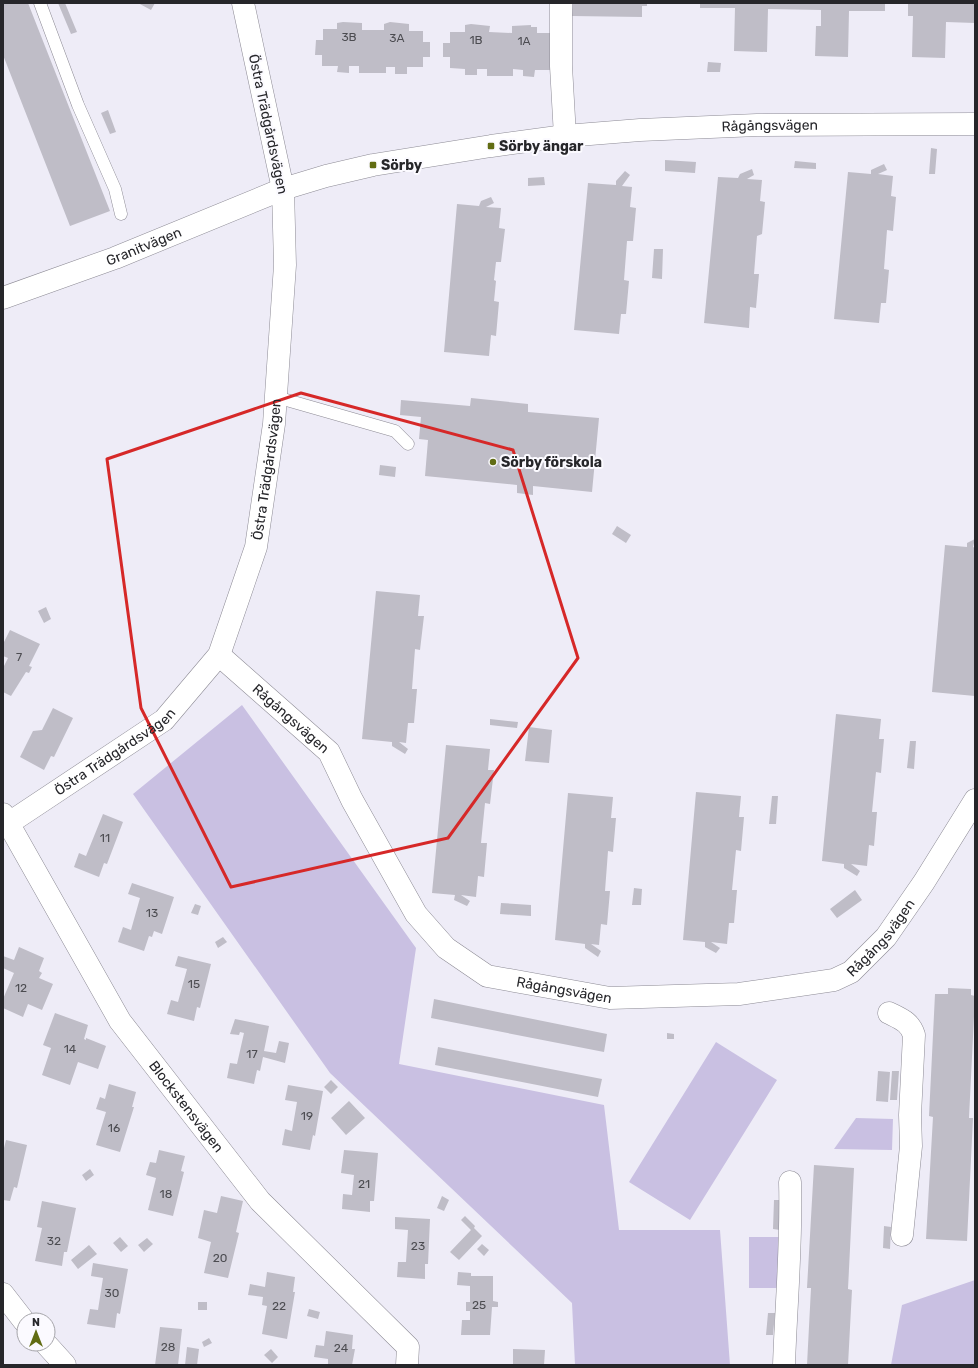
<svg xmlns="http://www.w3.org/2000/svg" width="978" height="1368" font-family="Rubik,sans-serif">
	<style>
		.green { fill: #c9c0e2 }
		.building { fill: #bfbdc7 }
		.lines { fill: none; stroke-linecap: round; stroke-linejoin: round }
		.lane-casing { stroke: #8d8b95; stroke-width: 13 }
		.street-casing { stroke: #8d8b95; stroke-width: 23 }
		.lane { stroke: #fff; stroke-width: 12 }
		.street { stroke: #fff; stroke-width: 22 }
		.marked { fill: none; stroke: #d62828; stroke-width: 3; stroke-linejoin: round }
		.poi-dot { fill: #616c13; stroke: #fbfaff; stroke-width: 1.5 }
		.labels { text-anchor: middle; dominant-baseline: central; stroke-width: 4; stroke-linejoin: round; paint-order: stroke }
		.number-label { font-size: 12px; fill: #4c4c51 }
		.street-label { font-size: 14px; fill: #26262a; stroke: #fbfaff }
		.poi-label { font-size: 14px; font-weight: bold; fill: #26262a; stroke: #fbfaff; text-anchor: start }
	</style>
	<rect width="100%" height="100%" fill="#eeecf7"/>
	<path class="green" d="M242 705 416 948 399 1064 604 1105 619 1230H720L730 1365H575L572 1303 330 1073 133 794Z
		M716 1042 777 1080 690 1220 629 1182Z
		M856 1118 893 1119 892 1150 834 1149Z
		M749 1237H779L778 1288H749Z
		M975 1280V1365H891L902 1305Z"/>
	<path class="building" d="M7 3H28L110 211 70 226 3 55V4Z
		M58 3H65L77 32 71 34Z
		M138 3H155L151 10Z
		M573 3H647V6H642V17L572 16Z
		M700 3H885V11H849L848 57 815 56 816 26H821V10L768 9 767 52 734 51 735 8H700Z
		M913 3H975V23L946 22 945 58 912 57 913 16H908V4Z
		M343 22 362 23V30H384V24L390 22 409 24V31H423V42H430V57H423V67H407V74H395V67H386V73H359V66H349V73L337 72 338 66H322V55H315L316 40H323V29H337V23Z
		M471 24 490 26 489 32 512 33V26L531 25V27H537V33H551L550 70H535L534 77 523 76V70L513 69V76H487V69H477V75H465V69L450 68V57H443V43H450V32H465V25Z
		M708 62 721 63 720 72H707Z
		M108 110 116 132 110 134 101 113Z
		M931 148 937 149 935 174H929Z
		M665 160 696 162 695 173 665 171Z
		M795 161 816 163V169L794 168Z
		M884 164 887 170 878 174 893 176 891 196 896 197 893 231 887 230 884 269 889 270 886 303H881L879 323 834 319 848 172 871 174V170Z
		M752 169 754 175 747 179 762 180 760 201 765 202 762 234 757 236 754 274H759L756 308 750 307 749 328 704 323 718 177 738 178 740 174Z
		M625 171 630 175 622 186 632 187 630 207 636 208 633 241H627L624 280 629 281 626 314H621L619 334 574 330 588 183 616 185V181Z
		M544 177 545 185 528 186V178Z
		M491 197 494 203 486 207 501 208 499 228 505 229 501 262H496L494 280 496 281 494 301 499 302 496 336 491 335 489 356 444 352 457 204 479 206 481 201Z
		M654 249H663L662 279 652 278Z
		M471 398 528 404V412L599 418 592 492 533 486V495L517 493V485L425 476 428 440 419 439 421 417 400 415 401 400 470 406Z
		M380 465 396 467 395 477 379 475Z
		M617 526 631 535 626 543 612 534Z
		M975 539 973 547 975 548V696L932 692 945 545 967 547V543Z
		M376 591 420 595 418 616H424L420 650 415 649 412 689H417L414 723H408L406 743 399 742 408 749 405 754 392 746V742L362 739Z
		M46 607 51 619 44 623 38 611Z
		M10 630 40 644 29 666 32 667 29 673 26 672 11 696 3 692V668L8 658 3 656V644Z
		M53 708 73 718 54 757 51 756 44 770 20 757 33 731 42 730Z
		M836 714 881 719 879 739H884L881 773 876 772 872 812H877L874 846 869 845 867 866 851 864 860 871 857 876 844 868V864L822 861Z
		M490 719 518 722 517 728 490 725Z
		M529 727 552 730 549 763 525 761Z
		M910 741H916L914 769 907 768Z
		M446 745 490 749 488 770H494L490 804 485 803 481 843H487L484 877 478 876 476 897 461 895 470 901 467 906 454 900 455 895 432 893Z
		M696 792 741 796 739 817H744L741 851 736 850 732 890H737L734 923H729L727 944 711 942 720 948 716 953 705 947V942L683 940Z
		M568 793 613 797 611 818H616L613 852 608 851 605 891H610L607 925 601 924 599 945 591 944 601 951 598 957 585 948V944L555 940Z
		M772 796H778L776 824H769Z
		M103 814 123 822 107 864 104 863 99 877 74 867 79 853 86 856Z
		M132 883 174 897 162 934 154 931 152 937 149 936 144 951 118 942 123 927 131 930 140 898 128 894Z
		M634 888 642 889 641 905H632Z
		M855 890 862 900 837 918 830 909Z
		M501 903 531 905V916L500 914Z
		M195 904 201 906 198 915 191 913Z
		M223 937 227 942 218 948 215 942Z
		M19 947 44 958 39 971 42 973 39 978 53 984 42 1010 28 1004 23 1017 3 1008V999L14 973 3 968V956L14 960Z
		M178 956 211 964 200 1008 197 1007 194 1021 167 1014 171 1000 178 1002 187 969 175 966Z
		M948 988 971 989V995L975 996 969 1118H973L967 1241 926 1239 933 1117 929 1116 935 994H948Z
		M434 999 607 1034 604 1052 431 1018Z
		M55 1013 88 1025 84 1039 86 1040V1038L106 1046 98 1069 78 1062 70 1085 42 1075 51 1048 43 1045Z
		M235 1019 269 1026 264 1051 276 1053 279 1041 289 1043 285 1063 263 1057 260 1071 257 1070 254 1084 227 1078 230 1063 237 1064 244 1033 240 1032 239 1035 230 1034Z
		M667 1033 674 1034V1039H667Z
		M438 1047 602 1079 598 1097 435 1065Z
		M878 1071 890 1072 888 1102 876 1101Z
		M892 1071H899L897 1100H890Z
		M331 1080 338 1087 331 1094 324 1087Z
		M109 1084 136 1092 132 1107H134L120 1152 96 1145 106 1112 96 1109 100 1097 105 1099Z
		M288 1085 323 1091 315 1136 313 1135 310 1150 282 1145 285 1129 292 1131 297 1102 285 1100Z
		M349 1101 365 1118 346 1135 331 1118Z
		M6 1140 27 1145 17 1188 14 1187 10 1201 3 1200V1152Z
		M159 1150 185 1156 181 1171 184 1172 173 1216 148 1210 156 1178 146 1175 150 1162 156 1163Z
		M344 1150 378 1153 374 1201H370V1212L342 1209 343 1194 352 1195 354 1175 341 1173Z
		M814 1165 854 1168 848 1289 852 1290 848 1365H807L811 1288H807Z
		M90 1169 94 1175 86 1181 82 1175Z
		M221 1196 243 1201 236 1232 239 1233 228 1278 204 1273 211 1242 198 1238 204 1210 217 1213Z
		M442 1196 449 1200 444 1211 437 1208Z
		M774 1200H781L780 1230 773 1229Z
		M42 1201 76 1208 67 1252H64L62 1266 35 1261 42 1228 37 1227Z
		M465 1216 475 1226 474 1228 482 1236 459 1260 450 1252 471 1230 461 1220Z
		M395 1217 430 1219 428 1264H425V1279L397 1277 398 1262H406L408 1230 395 1229Z
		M884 1226 891 1227 890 1249 883 1248Z
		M120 1237 128 1246 121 1252 113 1243Z
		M147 1238 153 1244 144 1252 138 1245Z
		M482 1244 489 1250 484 1256 477 1249Z
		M89 1245 97 1254 78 1269 71 1260Z
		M93 1263 128 1269 120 1314 117 1313 115 1328 87 1324 90 1309 98 1310 103 1278 91 1276Z
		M267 1272 295 1277 293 1292H295L287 1339 262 1334 267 1306 262 1305 263 1297 248 1295 250 1284 265 1287Z
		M458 1272 471 1273V1276H493V1301L498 1302V1307H492L490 1335H461L462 1320H470V1311H466V1302H470V1286L457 1285Z
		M198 1302H207V1310H198Z
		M309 1309 320 1312 318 1319 307 1316Z
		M768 1313H775L773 1335H766Z
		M160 1327 182 1329 178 1365H155Z
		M326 1331 353 1335 352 1349H355L352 1365H328V1359L314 1357 316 1345 324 1346Z
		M209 1338 212 1343 204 1347 202 1342Z
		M187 1347 199 1349 197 1365H185Z
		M271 1349 278 1357 272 1363 264 1355Z
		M513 1349 545 1350 544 1365H513Z"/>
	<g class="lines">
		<defs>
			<path id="lane" d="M40 3 78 105 115 189 121 214
				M276 397 395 431 408 444"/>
			<g id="street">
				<path d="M561 3V66L565 136"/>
				<path id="s1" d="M3 298 115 258 283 189 326 176 373 165 491 146 565 136 640 130 757 125 975 124"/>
				<path id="s2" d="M219 655 329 752 352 800 416 914 446 948 487 976 610 998 739 994 834 980 851 972 886 937 924 882 975 800"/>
				<path id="s3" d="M3 814 120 1021 260 1201 408 1347 407 1365"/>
				<path id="s4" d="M3 827 164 720 219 655 256 547 274 424 285 265 283 189 243 3"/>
				<path d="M889 1013C901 1019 910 1022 914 1035L910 1115 911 1146 902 1235"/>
				<path d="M3 1294 24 1321"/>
				<path d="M46 1344 65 1365"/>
				<path d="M784 1365C786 1304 792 1243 790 1182"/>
			</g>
		</defs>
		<use href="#lane" class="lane-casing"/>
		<use href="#street" class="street-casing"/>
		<use href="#lane" class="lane"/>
		<use href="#street" class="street"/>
	</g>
	<path class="marked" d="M301 393 513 450 578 658 448 838 231 887 141 708 107 459Z"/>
	<g class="poi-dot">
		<rect x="487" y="142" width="8" height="8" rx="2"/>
		<rect x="369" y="161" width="8" height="8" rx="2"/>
		<circle cx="493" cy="462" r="4"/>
	</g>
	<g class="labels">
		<g class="number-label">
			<text x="349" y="37">3B</text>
			<text x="397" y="38">3A</text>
			<text x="476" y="40">1B</text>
			<text x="524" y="41">1A</text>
			<text x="19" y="657">7</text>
			<text x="105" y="838">11</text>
			<text x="152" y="913">13</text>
			<text x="194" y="984">15</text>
			<text x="21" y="988">12</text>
			<text x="70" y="1049">14</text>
			<text x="252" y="1054">17</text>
			<text x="307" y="1116">19</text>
			<text x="114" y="1128">16</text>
			<text x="364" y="1184">21</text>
			<text x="166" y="1194">18</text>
			<text x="54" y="1241">32</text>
			<text x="418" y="1246">23</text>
			<text x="220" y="1258">20</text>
			<text x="112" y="1293">30</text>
			<text x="479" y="1305">25</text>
			<text x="279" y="1306">22</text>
			<text x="168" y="1347">28</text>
			<text x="341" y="1348">24</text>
		</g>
		<g class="street-label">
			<text transform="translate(268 124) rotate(78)">Östra Trädgårdsvägen</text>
			<text stroke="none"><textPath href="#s1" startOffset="793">Rågångsvägen</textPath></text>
			<text stroke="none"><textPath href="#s1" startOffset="150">Granitvägen</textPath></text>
			<text stroke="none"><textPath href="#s4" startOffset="471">Östra Trädgårdsvägen</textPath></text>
			<text stroke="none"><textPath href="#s2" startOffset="96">Rågångsvägen</textPath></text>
			<text stroke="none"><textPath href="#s4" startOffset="135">Östra Trädgårdsvägen</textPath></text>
			<text stroke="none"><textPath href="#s2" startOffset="840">Rågångsvägen</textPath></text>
			<text stroke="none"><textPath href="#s2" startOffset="504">Rågångsvägen</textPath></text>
			<text stroke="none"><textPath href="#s3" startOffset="346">Blockstensvägen</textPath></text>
		</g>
		<g class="poi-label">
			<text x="499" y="146">Sörby ängar</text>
			<text x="381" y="165">Sörby</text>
			<text x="501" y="462">Sörby förskola</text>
		</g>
	</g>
	<rect width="978" height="1368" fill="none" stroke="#26262a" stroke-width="8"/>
	<g transform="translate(36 1332)"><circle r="19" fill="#fbfaff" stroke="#a6a5aa"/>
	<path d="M0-3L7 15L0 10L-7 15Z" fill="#616c13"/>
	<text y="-6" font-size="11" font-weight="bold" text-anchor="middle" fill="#26262a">N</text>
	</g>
</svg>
